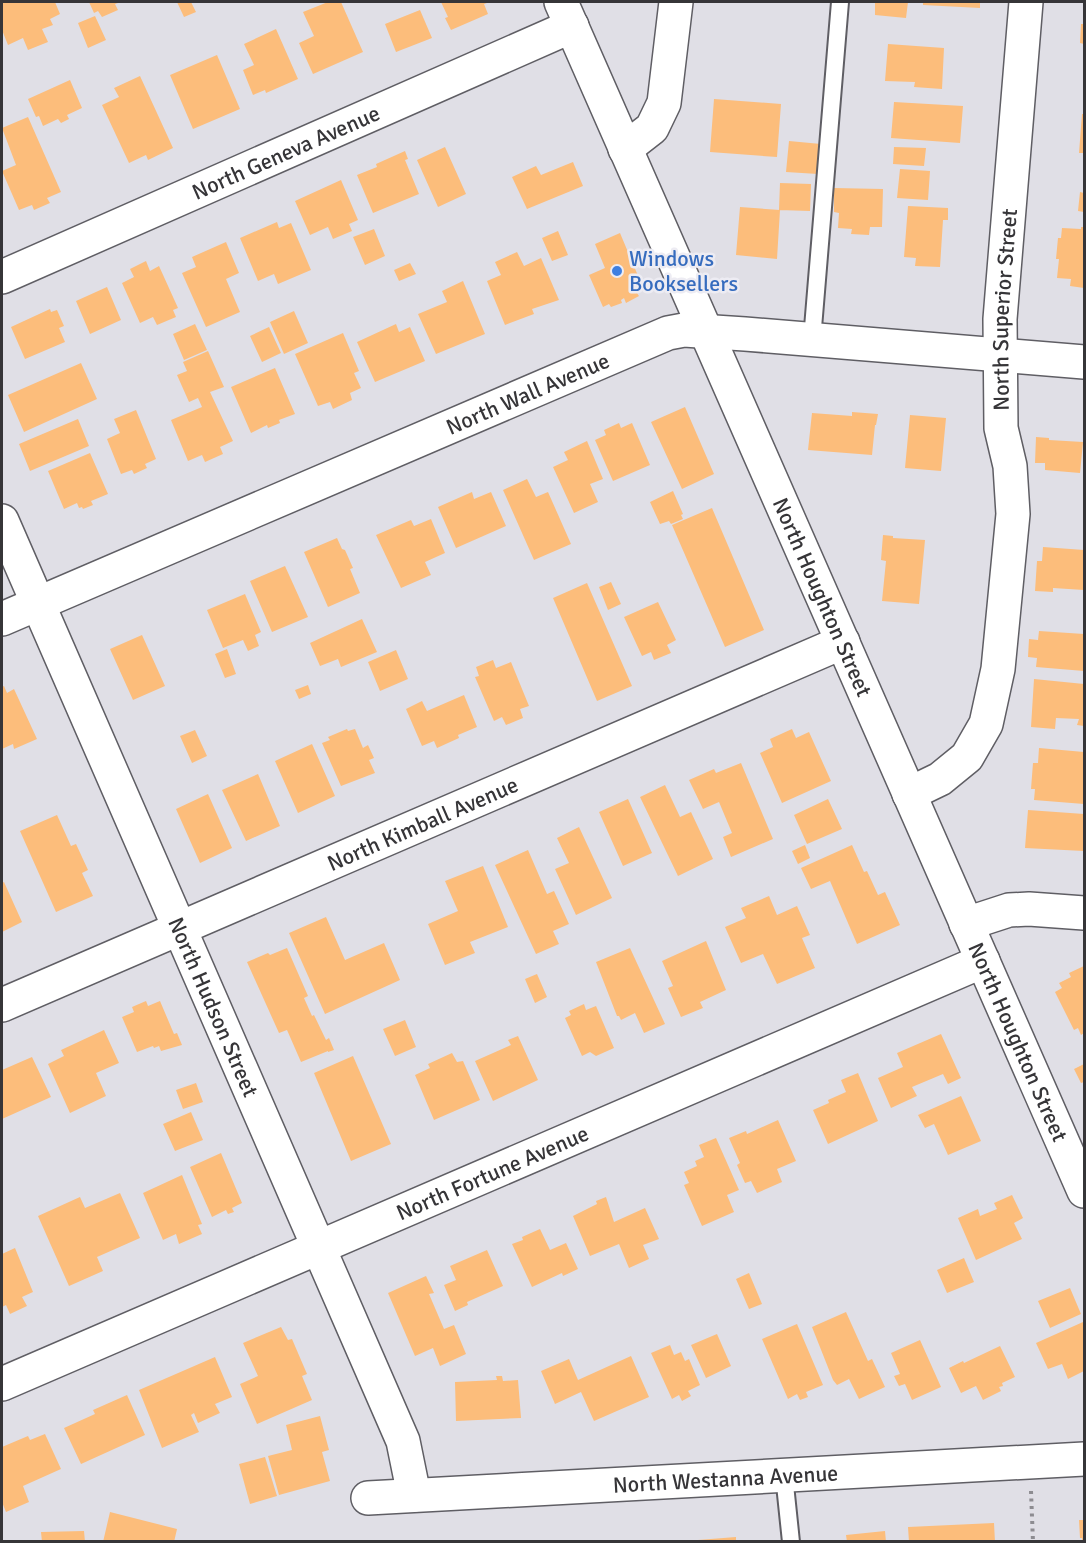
<svg xmlns="http://www.w3.org/2000/svg" width="1086" height="1543" font-family="Signika,sans-serif">
	<style>
		.building { fill: #fcbd7b }
		.lines { fill: none; stroke-linecap: round; stroke-linejoin: round }
		.service-casing { stroke: #5f5e64; stroke-width: 20 }
		.minor-casing { stroke: #5f5e64; stroke-width: 36 }
		.tertiary-casing { stroke: #5f5e64; stroke-width: 36 }
		.path { stroke: #8d8c91; stroke-width: 4; stroke-dasharray: 3 4.5; stroke-linecap: butt }
		.service { stroke: #fff; stroke-width: 16 }
		.minor { stroke: #fff; stroke-width: 33 }
		.tertiary { stroke: #fff; stroke-width: 33 }
		.shop-dot { fill: #3f7fe0; stroke: #edecf3; stroke-width: 2 }
		.labels { text-anchor: middle; dominant-baseline: central; stroke-width: 5; stroke-linejoin: round; paint-order: stroke }
		.street-label { font-size: 22px; fill: #363538; stroke: #edecf3 }
		.shop-label { font-size: 22px; fill: #366cbe; stroke: #edecf3; text-anchor: start }
	</style>
	<rect width="100%" height="100%" fill="#e0dfe6"/>
	<path class="building" d="M5 2H55L60 14 50 19 53 25 42 29 48 42 28 50 23 38 8 45 2 30V3Z
		M89 2H121L115 4 118 10 102 17 98 11 94 13Z
		M177 2H191L196 12 184 17Z
		M328 2H341L363 52 313 74 299 43 314 36 303 12Z
		M441 2H490L484 4 488 14 451 30 445 18 448 17Z
		M875 2H908L906 18 875 15Z
		M923 2H980V8L923 5Z
		M420 10 432 38 396 52 385 24Z
		M95 16 106 40 88 48 78 23Z
		M1081 24H1084V44L1080 43Z
		M276 29 298 79 266 93 265 90 253 95 243 70 254 65 244 44Z
		M888 44 944 48 942 89 914 87 915 82 885 81Z
		M217 55 240 109 193 129 170 75Z
		M140 76 173 148 148 160 146 155 129 163 102 105 119 97 114 88Z
		M70 80 82 108 67 115 69 119 61 123 58 119 43 126 39 116 36 117 28 99Z
		M714 99 781 104 777 157 710 152Z
		M894 102 963 106 960 143 891 138Z
		M1082 114H1084V153H1079Z
		M28 117 61 192 47 198 50 203 34 210 32 205 19 210 2 171 16 165 2 128Z
		M789 141 821 144 818 174 786 172Z
		M445 147 466 194 438 207 417 160Z
		M894 147 926 148 924 166 893 164Z
		M405 151 408 159 405 160 419 194 373 213 357 175 377 167 376 164Z
		M573 162 583 186 527 209 512 177 536 166 541 175Z
		M900 169 930 171 928 200 897 198Z
		M341 180 358 220 349 224 352 231 333 239 328 227 310 235 295 201Z
		M780 183 811 184 810 211 779 210Z
		M834 188 883 189 882 227H870L869 235 851 234 852 229 838 228 839 213 834 212Z
		M1080 192 1084 193V212L1078 211Z
		M908 206 948 208V220H943L940 267 915 266 916 258 904 257Z
		M740 207 780 210 777 259 736 255Z
		M277 222 279 228 291 223 311 270 278 284 274 274 258 281 240 238Z
		M1081 227H1084V288L1070 286 1071 279 1057 278 1059 259H1056L1058 238H1061L1062 228 1081 229Z
		M374 229 385 256 365 265 353 237Z
		M558 231 568 255 552 261 542 238Z
		M620 233 644 290 637 293 639 296 626 303 624 298 621 300 622 303 611 307 609 304 603 307 589 275 605 268 595 244Z
		M226 242 239 273 226 279 240 312 206 327 182 273 196 267 192 257Z
		M517 252 524 266 541 258 559 300 532 309 534 314 505 325 487 281 501 275 495 262Z
		M146 261 150 271 159 266 178 308 173 310 176 317 157 325 153 317 140 323 122 283 134 277 130 269Z
		M410 263 416 274 399 281 394 270Z
		M463 281 485 334 436 354 418 314 447 302 442 291Z
		M107 287 121 320 90 334 76 301Z
		M50 309 51 312 57 310 64 326 59 328 65 342 25 359 11 327Z
		M294 311 308 343 284 354 270 322Z
		M195 324 207 350 184 360 173 334Z
		M396 324 399 332 410 327 425 361 375 382 357 342Z
		M269 327 281 353 262 362 250 336Z
		M343 333 359 371 354 373 361 388 350 393 352 400 333 409 330 402 318 406 295 354Z
		M208 351 224 387 210 392 233 441 220 447 223 454 205 462 202 455 188 461 171 420 202 407 198 398 189 402 177 375 187 371 183 362Z
		M81 363 97 399 24 432 8 395Z
		M275 368 295 414 279 420 280 423 268 428 267 425 251 433 231 387Z
		M685 407 714 474 682 489 651 422Z
		M136 410 156 459 145 464 147 468 134 474 132 470 121 474 107 439 120 433 114 419Z
		M852 412 878 414 876 425H875L872 455 808 450 812 413 852 416Z
		M910 415 946 418 941 471 905 468Z
		M78 419 89 446 30 471 19 444Z
		M619 423 621 428 632 423 650 465 613 481 595 440 606 435 604 430Z
		M1036 437 1049 438V440L1083 442 1080 473 1045 470V463H1035Z
		M587 441 603 479 590 484 598 502 574 513 553 467 568 460 564 452Z
		M90 453 108 494 91 501 93 505 83 509 82 507 79 508 77 503 64 509 48 471Z
		M527 479 536 497 548 492 571 544 534 560 503 490Z
		M673 491 683 514 681 515 683 519 671 524 669 521 660 524 650 502Z
		M472 492 474 499 491 492 506 526 456 548 438 507Z
		M712 508 764 630 725 647 672 525Z
		M431 519 445 553 425 562 431 575 401 588 376 535 411 520 414 526Z
		M883 535 893 536V538L925 540 919 604 882 601 886 561 881 560Z
		M337 538 342 549 345 550 353 568 350 569 360 593 328 607 304 552Z
		M1043 547 1084 550V590L1053 588V592L1035 591 1037 561H1042Z
		M285 566 308 617 272 632 250 581Z
		M611 582 621 604 608 610 599 587Z
		M587 583 632 686 597 701 553 598Z
		M245 594 261 632 255 635 259 646 248 651 243 640 223 648 207 610Z
		M658 602 676 640 667 645 671 653 654 660 651 652 642 656 624 617Z
		M362 619 377 652 341 667 338 659 320 666 310 643Z
		M1039 631 1084 634V671L1036 667 1037 658 1028 657 1029 639 1038 640Z
		M142 635 165 686 133 700 110 649Z
		M227 649 236 674 225 678 215 654Z
		M396 650 408 679 380 691 368 662Z
		M493 660 496 668 511 662 529 706 520 709 523 718 506 725 502 717 494 721 475 677 479 676 476 667Z
		M1034 679 1084 684V726L1077 725 1079 719 1056 718 1055 729 1031 727Z
		M308 685 311 694 299 699 295 690Z
		M4 686 7 693 14 689 37 739 14 749 13 744 2 749V687Z
		M464 695 477 727 458 735 459 738 437 748 434 741 422 746 406 709 422 701 427 711Z
		M347 729 348 731 355 729 363 748 368 745 374 758 369 760 375 773 341 786 322 743 330 740 328 737Z
		M792 729 796 738 809 732 831 781 782 803 760 753 773 747 770 739Z
		M195 730 207 756 192 763 180 736Z
		M312 744 335 796 298 813 275 761Z
		M1039 748 1084 752V804L1034 800 1035 789H1031L1033 763H1038Z
		M741 763 773 839 731 857 723 837 732 833 719 802 703 809 689 780 714 769 716 773Z
		M258 774 280 826 246 841 222 790Z
		M665 785 680 817 691 812 713 859 678 876 640 797Z
		M208 794 232 848 200 863 176 809Z
		M628 799 652 853 623 866 599 812Z
		M828 799 842 829 807 844 794 815Z
		M1028 810 1084 814V851L1025 848Z
		M57 815 71 846 76 844 88 870 82 873 93 896 56 912 20 831Z
		M579 827 612 898 576 915 555 869 569 863 557 838Z
		M805 845 810 858 798 864 792 851Z
		M852 845 864 872 867 871 878 895 885 892 900 925 857 944 830 881 811 889 801 868Z
		M528 850 547 894 554 891 569 924 553 931 559 944 536 954 495 865Z
		M483 866 508 927 470 942 475 953 445 965 428 924 458 911 445 881Z
		M4 882 22 922 2 932V883Z
		M769 896 777 915 797 906 810 935 802 938 815 968 777 984 763 954 741 963 725 927 746 918 741 908Z
		M326 917 345 960 384 943 400 980 325 1014 289 933Z
		M706 941 726 990 700 1002 703 1008 681 1017 668 988 673 986 662 961Z
		M287 948 308 996 304 998 312 1016 314 1015 326 1040 329 1038 334 1050 328 1052V1051L301 1062 287 1030 279 1033 247 962 268 953 270 955Z
		M630 948 665 1024 644 1033 635 1013 621 1020 619 1016H617L596 962Z
		M1084 966V1033L1081 1035 1078 1028 1074 1030 1055 992 1062 988 1059 983 1071 977 1069 973Z
		M537 974 547 997 535 1003 525 979Z
		M146 1001 148 1006 160 1001 174 1034 177 1033 182 1045 161 1051 159 1046 154 1048 153 1046 137 1052 122 1017 134 1012 132 1007Z
		M584 1004 586 1010 596 1006 614 1048 596 1056 590 1052 582 1056 565 1018 571 1015 569 1011Z
		M405 1020 416 1047 395 1056 383 1029Z
		M104 1030 119 1063 96 1073 106 1096 70 1113 48 1064 64 1056 61 1050Z
		M941 1034 961 1078 948 1084 943 1074 912 1087 917 1096 891 1108 878 1078 903 1067 897 1053Z
		M518 1036 538 1080 493 1101 475 1061 511 1045 508 1040Z
		M452 1053 457 1062 463 1061 480 1100 434 1120 415 1075 430 1068 428 1064Z
		M353 1056 391 1144 351 1161 314 1073Z
		M32 1057 51 1097 2 1119V1070Z
		M1084 1064V1082L1081 1083 1074 1069Z
		M858 1073 878 1121 828 1144 813 1110 829 1103 828 1100 846 1092 841 1080Z
		M196 1083 203 1102 183 1109 176 1090Z
		M961 1096 981 1141 948 1155 934 1124 925 1128 918 1115Z
		M191 1112 203 1140 175 1151 163 1124Z
		M778 1120 796 1161 777 1169 782 1182 757 1193 751 1181 745 1183 737 1165 740 1163 729 1138 746 1131 747 1134Z
		M716 1138 739 1190 727 1195 734 1212 702 1226 684 1185 689 1183 684 1172 697 1166 695 1161 704 1157 699 1145Z
		M221 1153 242 1203 232 1208 234 1212 228 1214 226 1210 212 1217 190 1167Z
		M182 1175 202 1224 198 1225 202 1234 179 1244 176 1234 163 1240 143 1193Z
		M120 1193 140 1238 97 1257 103 1271 69 1286 38 1216 80 1197 85 1208Z
		M1012 1195 1023 1218 1014 1223 1022 1239 976 1260 958 1218 978 1209 980 1216 997 1209 994 1203Z
		M606 1197 614 1222 645 1208 659 1239 643 1245 649 1259 629 1268 619 1244 590 1256 573 1216 597 1204 596 1201Z
		M540 1229 550 1250 566 1243 578 1269 563 1276 562 1273 532 1287 512 1244 523 1240 522 1237Z
		M15 1248 33 1292 22 1297 27 1306 10 1314 6 1305 2 1307V1254Z
		M487 1250 503 1286 467 1302 468 1305 455 1311 444 1285 456 1280 450 1266Z
		M964 1258 974 1282 947 1293 937 1270Z
		M749 1273 762 1304 749 1309 736 1279Z
		M426 1276 434 1293 429 1294 444 1329 454 1325 466 1354 440 1366 433 1348 415 1356 388 1293Z
		M1070 1288 1081 1314 1050 1328 1038 1301Z
		M846 1312 868 1361 872 1359 885 1387 859 1399 849 1379 837 1385 833 1380 812 1327Z
		M1083 1322 1084 1326V1371L1068 1379 1062 1364 1048 1369 1036 1343Z
		M797 1324 823 1385 806 1392 808 1397 800 1400 797 1394 788 1399 762 1339Z
		M281 1327 288 1340 292 1339 307 1374 302 1376 312 1400 257 1424 240 1384 258 1376 243 1343Z
		M717 1334 731 1366 706 1378 691 1345Z
		M920 1340 941 1387 912 1400 905 1384 899 1386 894 1376 900 1374 891 1353Z
		M670 1345 674 1355 681 1352 685 1361 689 1359 700 1385 688 1391 691 1396 682 1401 679 1395 672 1399 651 1353Z
		M1000 1346 1015 1377 1002 1383 1003 1386 999 1387 1001 1391 983 1400 976 1386 961 1393 949 1368 963 1361 964 1363Z
		M631 1356 649 1397 594 1421 581 1392 555 1404 541 1371 569 1359 578 1380Z
		M215 1357 232 1397 215 1404 220 1413 198 1423 194 1413 191 1415 199 1432 162 1448 139 1390Z
		M496 1376H502L503 1381 518 1380 521 1418 456 1421 455 1382 497 1380Z
		M127 1395 145 1435 81 1464 64 1428 95 1414 93 1410Z
		M320 1416 329 1450 322 1452 330 1481 279 1495 268 1456 292 1450 286 1425Z
		M45 1434 61 1469 23 1486 29 1502 6 1512 2 1502V1447L28 1436 30 1440Z
		M265 1457 277 1496 250 1504 239 1464Z
		M110 1512 177 1529 174 1542H103Z
		M1079 1520H1084V1542H1082V1538H1080Z
		M994 1523 995 1542H909L908 1527Z
		M84 1531 85 1542H42L41 1532Z
		M885 1531 886 1542H847L846 1535Z
		M736 1537V1542H698V1540Z"/>
	<g class="lines">
		<defs>
			<path id="service" d="M812 340 840 2
				M784 1475 791 1542"/>
			<g id="minor">
				<path id="s1" d="M561 2 1084 1191"/>
				<path d="M625 149 652 128 664 103 676 2"/>
				<path id="s2" d="M2 277 572 26"/>
				<path id="s3" d="M2 521 403 1441 414 1495"/>
				<path id="s4" d="M909 794 940 779 967 757 986 724 998 669 1013 514 1010 466 1001 428 1000 319 1026 2"/>
				<path d="M966 924 1009 910 1029 909 1084 913"/>
				<path id="s5" d="M2 1005 843 642"/>
				<path id="s6" d="M2 1384 983 961"/>
				<path id="s7" d="M368 1498 1084 1459"/>
			</g>
			<g id="tertiary">
				<path id="s8" d="M2 619 668 333 684 330 745 334 1084 362"/>
			</g>
		</defs>
		<use href="#service" class="service-casing"/>
		<use href="#minor" class="minor-casing"/>
		<use href="#tertiary" class="tertiary-casing"/>
		<path class="path" d="M1031 1491 1033 1542"/>
		<use href="#service" class="service"/>
		<use href="#minor" class="minor"/>
		<use href="#tertiary" class="tertiary"/>
	</g>
	<circle class="shop-dot" cx="617" cy="271" r="6"/>
	<g class="labels">
		<g class="street-label">
			<text stroke="none"><textPath href="#s2" startOffset="310">North Geneva Avenue</textPath></text>
			<text stroke="none"><textPath href="#s4" startOffset="525">North Superior Street</textPath></text>
			<text stroke="none"><textPath href="#s8" startOffset="572">North Wall Avenue</textPath></text>
			<text stroke="none"><textPath href="#s1" startOffset="650">North Houghton Street</textPath></text>
			<text stroke="none"><textPath href="#s5" startOffset="458">North Kimball Avenue</textPath></text>
			<text stroke="none"><textPath href="#s3" startOffset="530">North Hudson Street</textPath></text>
			<text stroke="none"><textPath href="#s1" startOffset="1136">North Houghton Street</textPath></text>
			<text stroke="none"><textPath href="#s6" startOffset="534">North Fortune Avenue</textPath></text>
			<text stroke="none"><textPath href="#s7" startOffset="358">North Westanna Avenue</textPath></text>
		</g>
		<g class="shop-label">
			<text x="629" y="258">Windows<tspan x="629" dy="25">Booksellers</tspan></text>
		</g>
	</g>
	<rect width="1086" height="1543" fill="none" stroke="#363538" stroke-width="6"/>
</svg>
